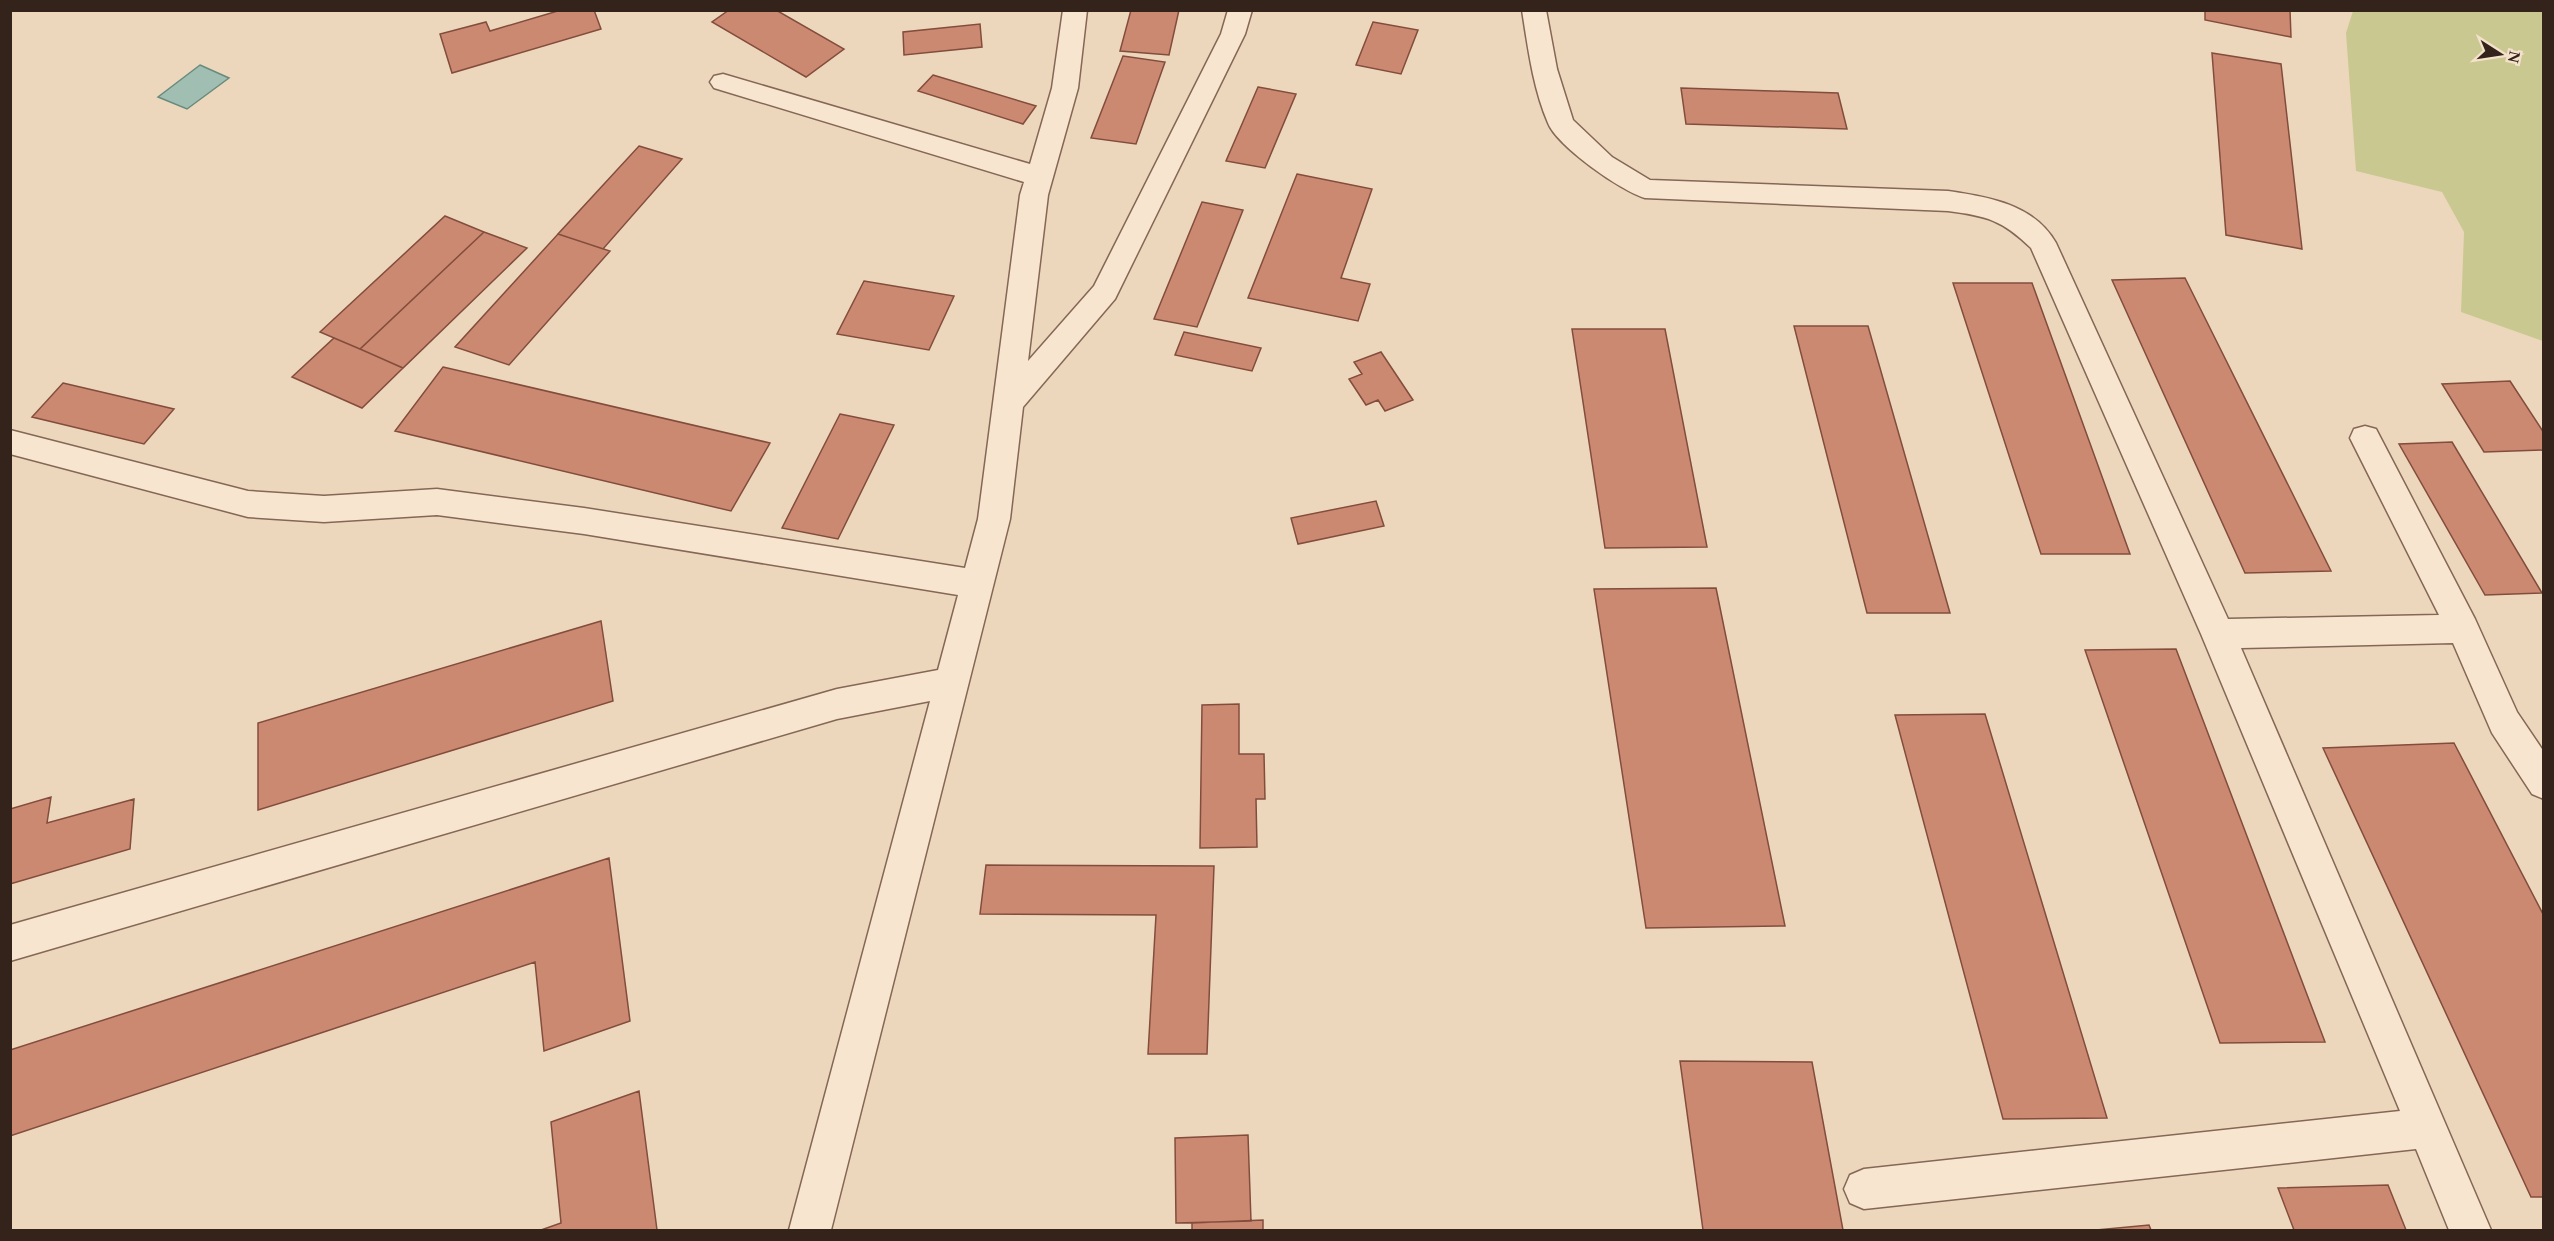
<svg xmlns="http://www.w3.org/2000/svg" width="2554" height="1241" font-family="'Times New Roman',serif">
	<style>
		.green { fill: #cac891 }
		.water { fill: #a0beb1; stroke: #688b7d; stroke-width: 1.5 }
		.building { fill: #cb8972; stroke: #834d3c; stroke-width: 1.5 }
		.lines { fill: none; stroke-linecap: round; stroke-linejoin: round }
		.minor-casing { stroke: #846756; stroke-width: 3 }
		.minor { fill: #f8e5cf; fill-rule: evenodd }
	</style>
	<rect width="100%" height="100%" fill="#edd7bc"/>
	<path class="green" d="M2353 11H2543V341L2461 312 2464 232 2442 192 2356 171 2346 33Z"/>
	<path class="water" d="M200 65 229 78 187 109 158 97Z"/>
	<path class="building" d="M561 10H594L601 29 452 73 440 34 486 22 490 31Z
		M729 10H776L844 49 806 77 712 22Z
		M1131 10H1179L1169 55 1120 51Z
		M2205 10H2290L2291 37 2205 20Z
		M1373 22 1418 30 1401 74 1356 65Z
		M980 24 982 47 904 55 903 32Z
		M2212 53 2281 64 2302 249 2226 235Z
		M1123 56 1165 62 1136 144 1091 138Z
		M933 75 1036 106 1023 124 918 91Z
		M1258 87 1296 94 1265 168 1226 161Z
		M1681 88 1838 93 1847 129 1686 124Z
		M639 146 682 159 603 249 558 234Z
		M1297 174 1372 189 1341 278 1370 284 1358 321 1248 298Z
		M1202 202 1243 210 1197 327 1154 319Z
		M445 216 484 232 360 349 320 332Z
		M484 232 527 248 403 368 360 349Z
		M558 234 610 251 509 365 455 347Z
		M2185 278 2331 571 2245 573 2112 280Z
		M864 281 954 296 929 350 837 334Z
		M1953 283H2032L2130 554H2041Z
		M1794 326H1868L1950 613H1867Z
		M1572 329H1665L1707 547 1605 548Z
		M1184 332 1261 348 1252 371 1175 355Z
		M334 338 360 349 403 368 362 408 292 377Z
		M1381 352 1413 400 1385 411 1378 400 1366 405 1349 379 1362 374 1354 362Z
		M443 367 770 443 731 511 395 431Z
		M2510 381 2544 433V450L2484 452 2442 384Z
		M63 383 174 409 144 444 32 417Z
		M840 414 894 425 838 539 782 528Z
		M2452 442 2542 593 2485 595 2399 444Z
		M1376 501 1384 526 1298 544 1291 518Z
		M1716 588 1785 926 1646 928 1594 589Z
		M601 621 613 701 258 810V723Z
		M2176 649 2325 1042 2220 1043 2085 650Z
		M1239 704V754H1264L1265 799H1256L1257 847 1200 848 1202 705Z
		M1985 714 2107 1118 2003 1119 1895 715Z
		M2454 743 2544 916V1197H2531L2323 748Z
		M51 797 47 823 134 799 130 849 10 884V809Z
		M609 858 630 1021 544 1051 535 962 10 1136V1050Z
		M986 865 1214 866 1207 1054H1148L1156 915 980 914Z
		M1680 1061 1812 1062 1843 1230H1703Z
		M639 1091 657 1230H541L561 1223 551 1122Z
		M1248 1135 1251 1221 1176 1223 1175 1138Z
		M2388 1185 2406 1230H2294L2278 1188Z
		M1263 1220V1230H1192V1223Z
		M2149 1225 2151 1230H2096Z"/>
	<g class="lines">
		<defs>
			<path id="minor" d="M1063 10H1087L1078 88 1048 195 1028 361 1094 286 1221 34 1228 10H1252L1245 34 1115 299 1023 407 1010 519 831 1230H789L930 701 837 719 10 961V925L837 689 938 670 958 595 584 534 437 515 324 522 248 517 10 454V430L248 491 324 496 437 489 584 508 965 568 978 519 1020 195 1024 182 714 88 710 82 714 76 723 74 1030 164 1052 88Z
				M1522 10H1546L1557 69 1573 120 1612 157 1650 180 1948 191C1988 197 2034 204 2056 243L2228 619 2439 615 2350 438 2354 429 2365 426 2376 429 2475 619 2517 712 2544 752V799L2532 794 2492 733 2453 643 2241 648 2491 1230H2449L2416 1149 1864 1209 1850 1203 1844 1189 1850 1175 1864 1169 2400 1111 2201 634 2031 248C2002 220 1987 216 1948 211L1645 198C1621 191 1557 146 1548 123 1533 88 1528 48 1522 10Z"/>
		</defs>
		<use href="#minor" class="minor-casing"/>
		<use href="#minor" class="minor"/>
	</g>
	<rect width="2554" height="1241" fill="none" stroke="#33231b" stroke-width="24"/>
	<g transform="translate(2500 54) rotate(102)" stroke="#f5e2cc" stroke-width="4.5" paint-order="stroke">
	<path d="M0-4.5L10 22L0 15L-10 22Z" fill="#33231b"/>
	<text y="-9" font-size="16" font-weight="bold" text-anchor="middle" fill="#33231b">N</text>
	</g>
</svg>
